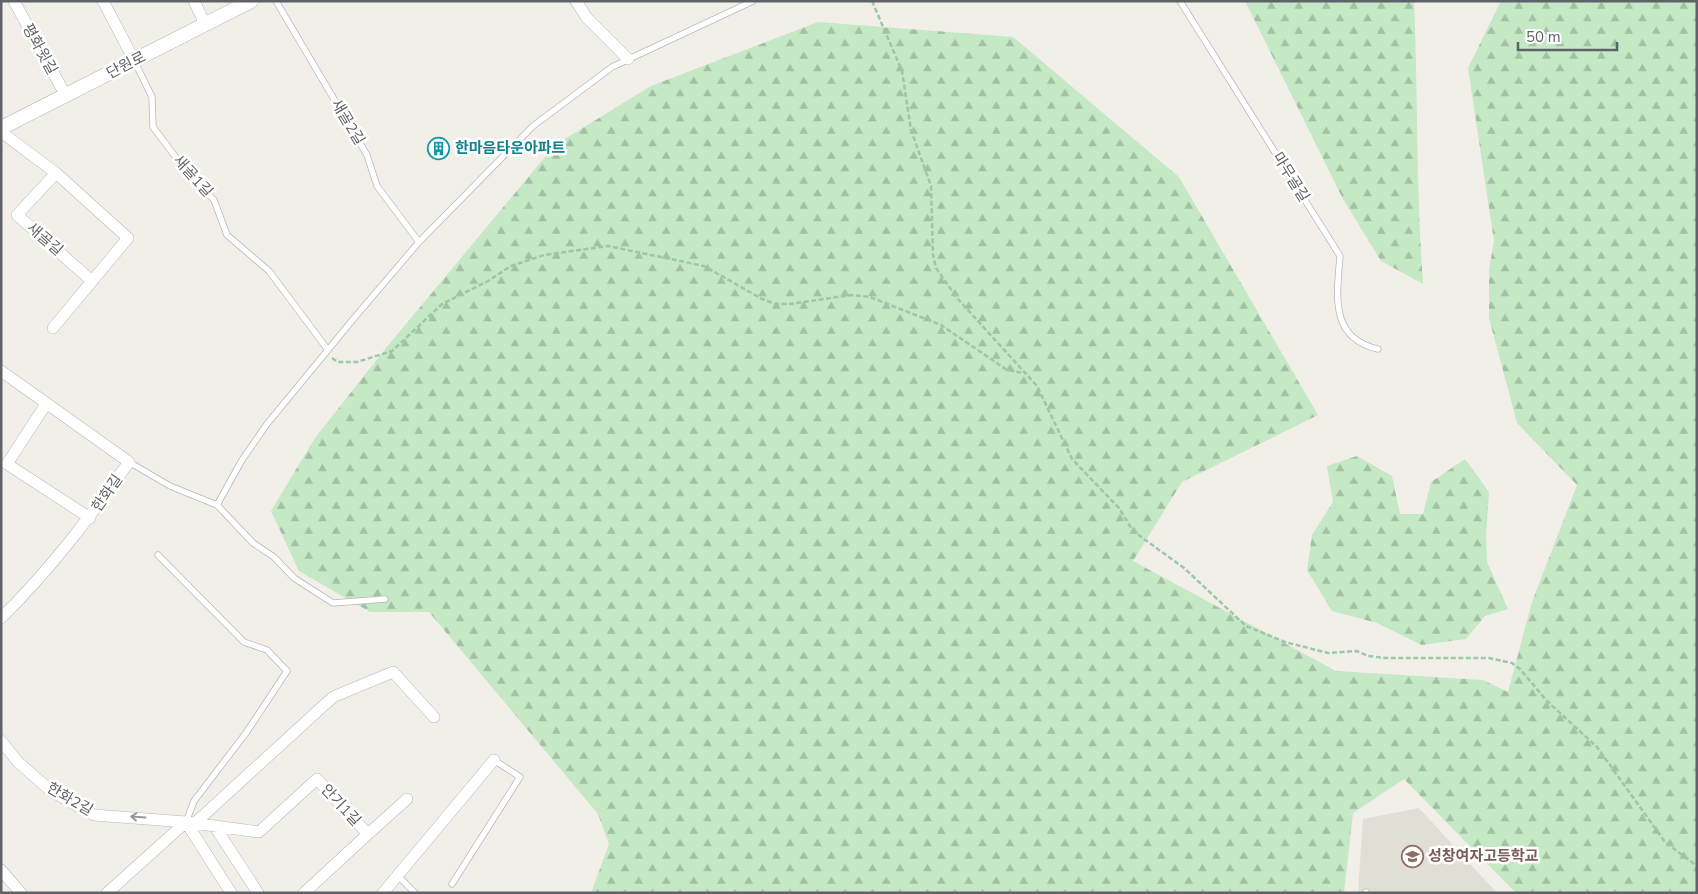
<svg xmlns="http://www.w3.org/2000/svg" width="1698" height="894" font-family="'Nunito Sans','Noto Sans KR',sans-serif">
	<style>
		.education { fill: #e1ded6 }
		.forest { fill: url(#forest-firs) }
		.lines { fill: none; stroke-linecap: round; stroke-linejoin: round }
		.service-casing { stroke: #b5b8bc; stroke-width: 7 }
		.minor-casing { stroke: #b5b8bc; stroke-width: 12 }
		.tertiary-casing { stroke: #b5b8bc; stroke-width: 15 }
		.path { stroke: #9cc7a9; stroke-width: 2.5; stroke-dasharray: 5 2.5; stroke-linecap: butt }
		.service { stroke: #fff; stroke-width: 5.5 }
		.minor { stroke: #fff; stroke-width: 11 }
		.tertiary { stroke: #fff; stroke-width: 14 }
		.oneway { stroke: #979a9d }
		.labels { text-anchor: middle; dominant-baseline: central; stroke-width: 5; stroke-linejoin: round; paint-order: stroke }
		.street-label { font-size: 15px; fill: #5f6368; stroke: #fff }
		.culture-label { font-size: 15px; font-weight: bold; fill: #0d838f; stroke: #fff; text-anchor: start }
		.education-label { font-size: 15px; font-weight: bold; fill: #785e54; stroke: #fff; text-anchor: start }
	</style>
	<defs>
		<pattern id="forest-firs" width="22" height="20" patternUnits="userSpaceOnUse" patternTransform="scale(1.25)"><rect width="22" height="20" fill="#c5e8c5"/><path d="M5 1l3.5 6h-7zM16 11l3.5 6h-7z" fill="#a3c0a4"/></pattern>
	</defs>
	<rect width="100%" height="100%" fill="#f1efe8"/>
	<path class="education" d="M1419 808 1497 893H1358L1363 819Z"/>
	<path class="forest" d="M1245 1H1414C1418 95 1416 190 1423 284L1381 261 1343 199Z
		M1501 1H1697V893H1516L1404 779 1353 813 1344 893H591L609 844 598 814 429 612H370L299 571 271 511 315 438 386 348 555 145 651 86 818 22 1013 37 1179 177 1318 415 1182 482 1133 561 1336 671 1483 680 1508 692 1532 602 1577 485 1517 423 1489 318V270L1494 241 1468 68Z
		M1357 456 1392 476 1400 514H1423L1431 482 1465 459 1489 492 1486 536 1487 562 1508 609 1485 616 1466 639 1422 645 1377 623 1332 611 1307 570 1312 535 1333 502 1327 466Z"/>
	<g class="lines">
		<defs>
			<path id="service" d="M276 1 367 155 377 186 419 242
				M1180 1 1340 256C1337 295 1329 338 1378 349
				M135 62 152 97 153 127 190 176 214 200 227 235 269 271 328 350
				M129 462 170 486 217 505 253 543 274 557 294 578 333 603 385 599
				M217 505 242 460 267 424 355 317 419 242 533 126 612 67 753 1
				M158 555 244 642 267 650 287 671 246 733 194 801 186 822
				M398 876 415 893
				M452 884 520 777 494 760
				M1366 893V892"/>
			<path id="minor" d="M14 1 66 96
				M103 1 135 62
				M194 1 205 24
				M576 1 587 18 628 59
				M1 132 56 173 128 238 53 328
				M56 173 17 215 92 281
				M1 371 129 462C90 517 50 570 1 618
				M46 404 7 464 90 518
				M1 741 18 762 51 791 94 815 186 822 259 832 317 779 368 834 304 893
				M186 822 231 893
				M195 823 333 697 393 672 434 717
				M215 827 258 893
				M368 834 407 799
				M1 870 21 893
				M107 893 186 822
				M383 893 494 760"/>
			<path id="tertiary" d="M1 128 251 1"/>
		</defs>
		<use href="#service" class="service-casing"/>
		<use href="#minor" class="minor-casing"/>
		<use href="#tertiary" class="tertiary-casing"/>
		<path class="path" d="M872 1 902 71 911 130 931 186 933 255 936 268 957 298 1037 386 1072 459 1119 508 1133 531 1184 568 1246 626 1285 642 1328 653 1357 651 1368 656 1386 658H1489L1512 663 1520 669 1547 701 1597 747 1665 842 1697 866
			M332 358 338 362H357L392 351 442 304 488 281 511 266 544 255 608 246 704 266 762 299 775 304H790L851 295 870 297 941 325 1007 370 1023 373"/>
		<use href="#service" class="service"/>
		<use href="#minor" class="minor"/>
		<use href="#tertiary" class="tertiary"/>
	</g>
	<defs><path id="oneway-shaft" d="M-6 0H5M1.5-3L5.5 0L1.5 3" fill="none" stroke-width="1.6" stroke-linecap="round" stroke-linejoin="round" transform="scale(1.25)"/></defs>
	<use class="oneway" href="#oneway-shaft" transform="translate(138 817) rotate(-176)"/>
	<defs>
		<symbol id="building-ring" viewBox="-11 -11 22 22"><circle r="9.5" fill="#fff" stroke="#0f9aa8" stroke-width="1.5"/><path d="M-4-6H4V6H1V3H-1V6H-4ZM-2.5-4.3h1.7v1.8h-1.7ZM.8-4.3h1.7v1.8H.8ZM-2.5-1h1.7V.8h-1.7ZM.8-1h1.7V.8H.8Z" fill="#0f9aa8"/></symbol>
		<symbol id="school-ring" viewBox="-11 -11 22 22"><circle r="9.5" fill="#fff" stroke="#8d6e63" stroke-width="1.5"/><path d="M0-5L7-2L0 1L-7-2ZM-4 1L0 2.5L4 1V4Q0 6-4 4Z" fill="#8d6e63"/></symbol>
	</defs>
	<g fill-rule="evenodd">
		<use href="#building-ring" x="426" y="136" width="25" height="25"/>
		<use href="#school-ring" x="1400" y="844" width="25" height="25"/>
	</g>
	<g class="labels">
		<g class="street-label">
			<text transform="translate(40 49) rotate(61)">평화윗길</text>
			<text transform="translate(126 65) rotate(-27)">단원로</text>
			<text transform="translate(348 122) rotate(59)">새골2길</text>
			<text transform="translate(193 176) rotate(48)">새골1길</text>
			<text transform="translate(1291 177) rotate(58)">마무골길</text>
			<text transform="translate(45 239) rotate(41)">새골길</text>
			<text transform="translate(107 493) rotate(-55)">한화길</text>
			<text transform="translate(70 799) rotate(30)">한화2길</text>
			<text transform="translate(341 805) rotate(47)">안기1길</text>
		</g>
		<g class="culture-label">
			<text x="455" y="148">한마음타운아파트</text>
		</g>
		<g class="education-label">
			<text x="1428" y="856">성창여자고등학교</text>
		</g>
	</g>
	<rect width="1698" height="894" fill="none" stroke="#5f6368" stroke-width="5"/>
	<path d="M1518 42v8h99v-8" fill="none" stroke="#5f6368" stroke-width="2.5"/>
	<text x="1526" y="42" font-size="15" fill="#5f6368" stroke="#ffffff" stroke-width="4" paint-order="stroke">50 m</text>
</svg>
